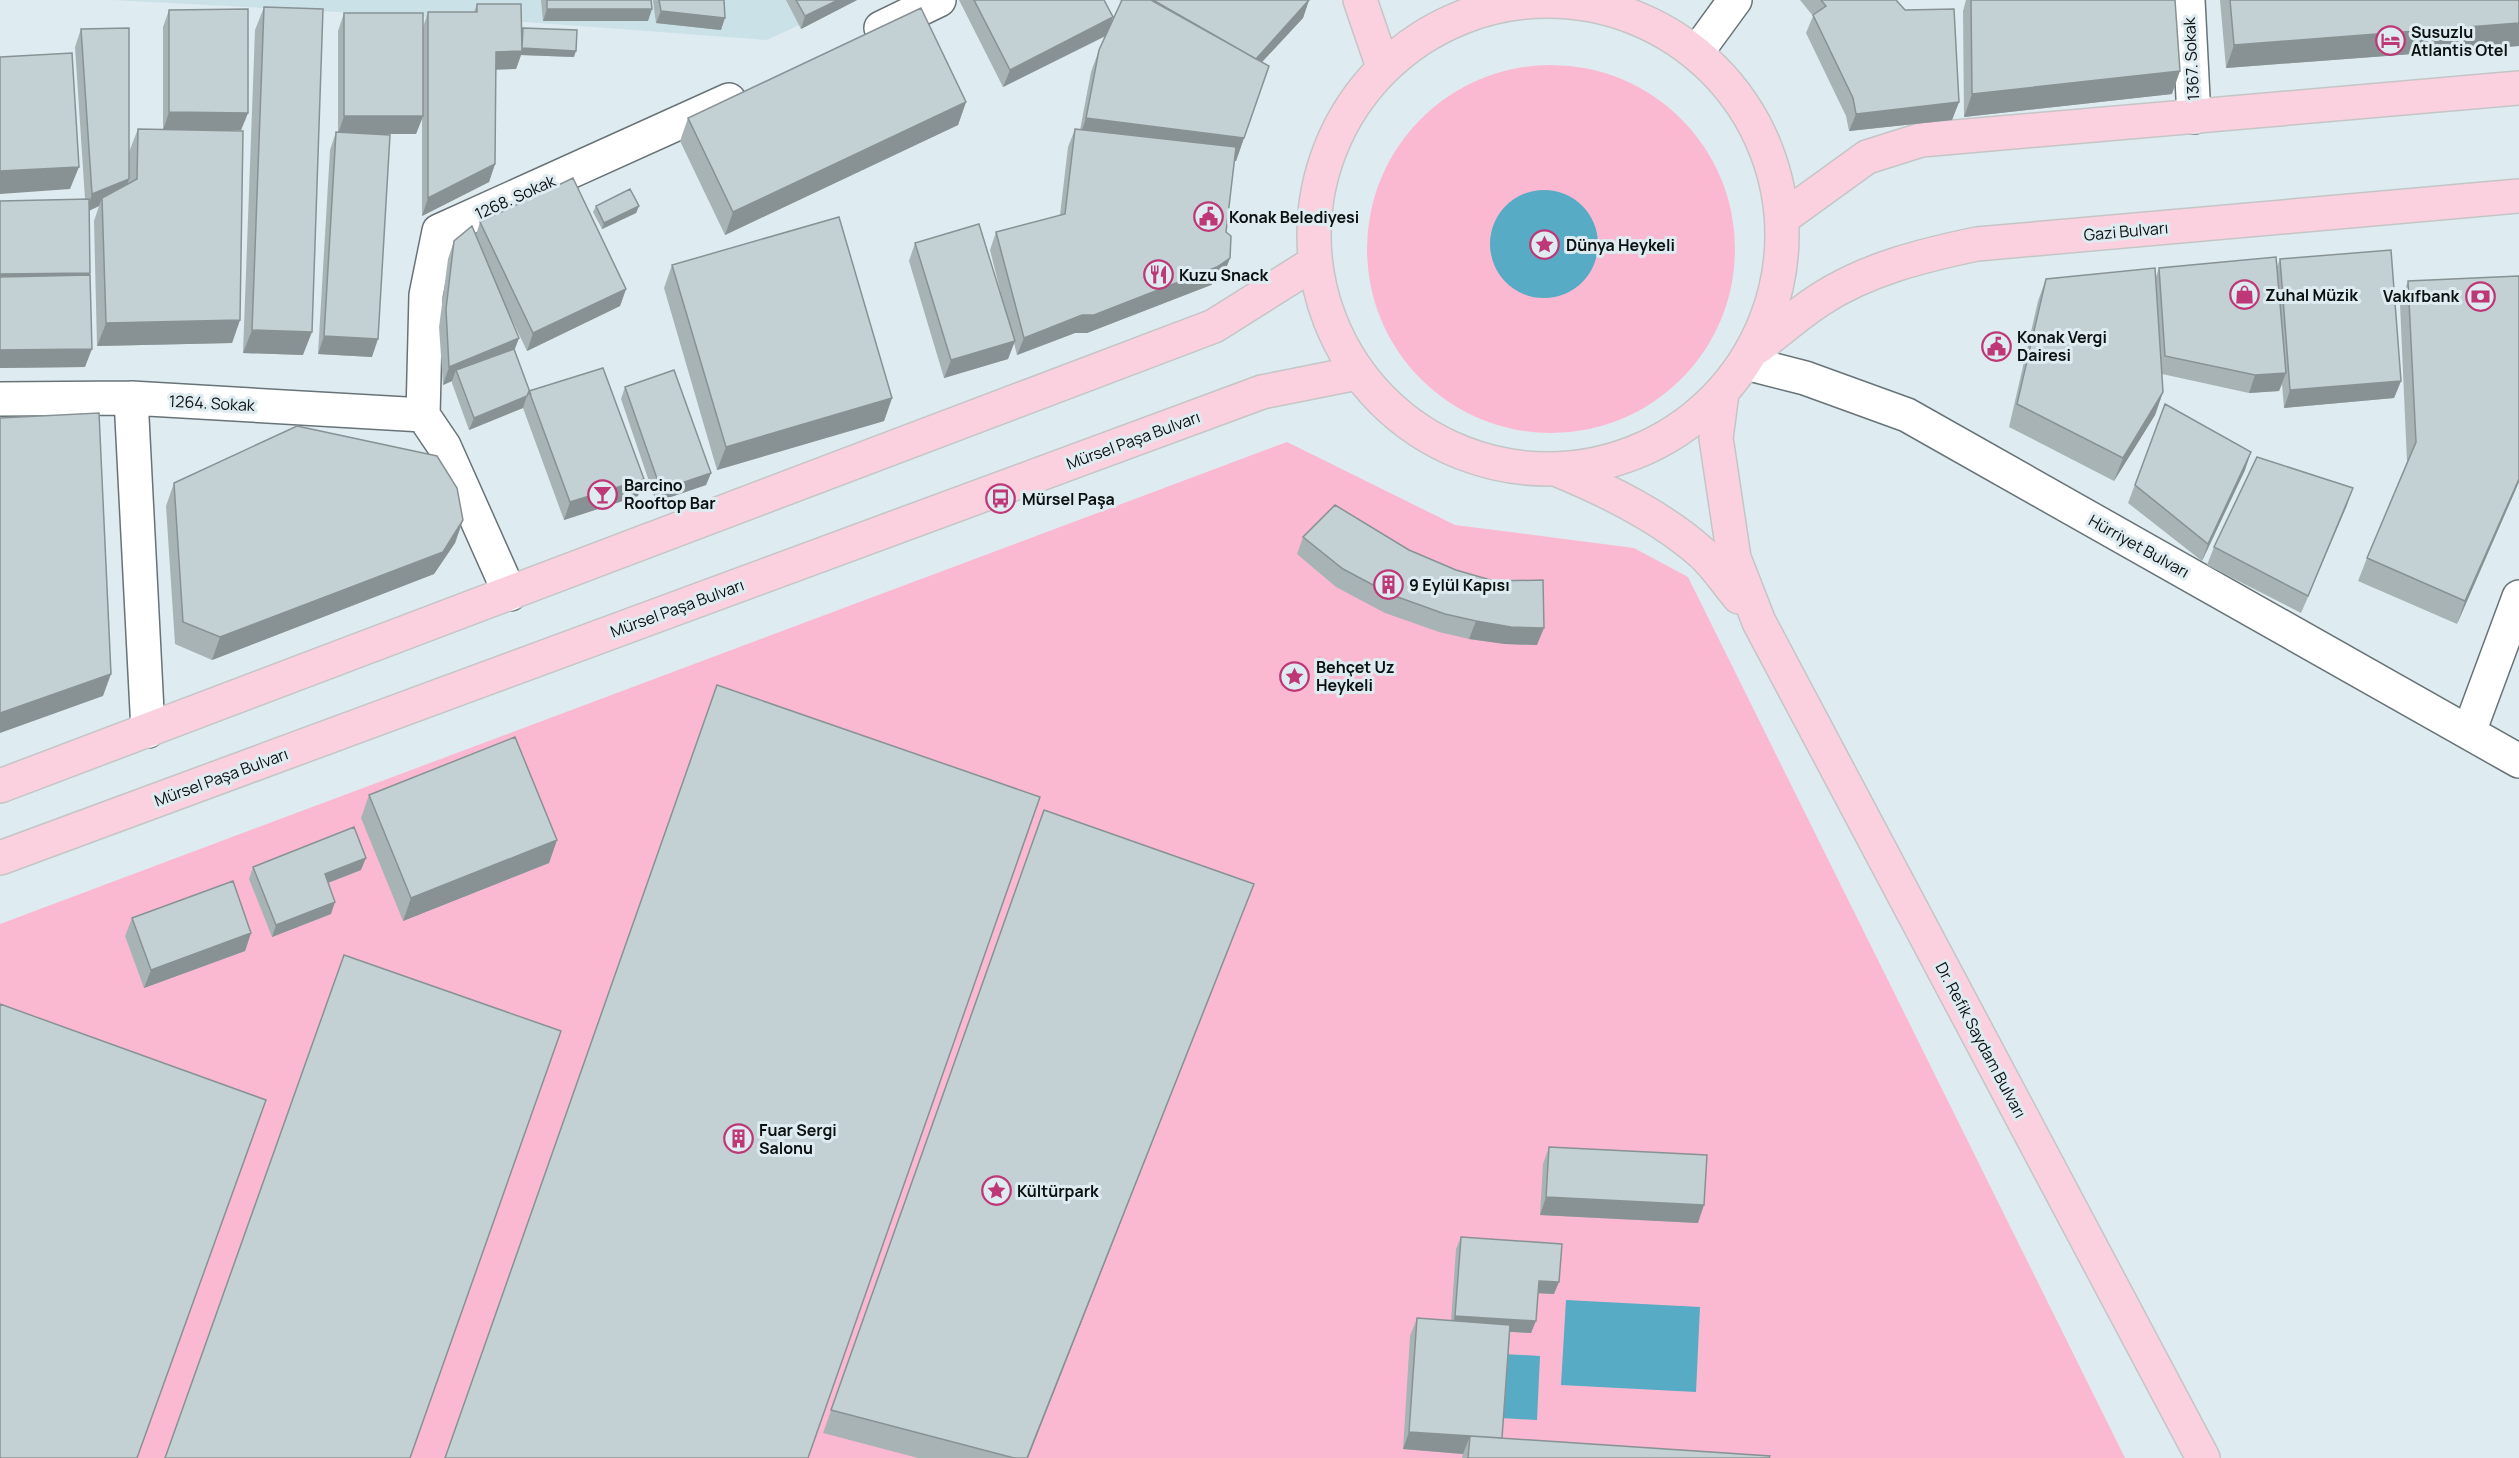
<svg xmlns="http://www.w3.org/2000/svg" width="2519" height="1458" font-family="Manrope,sans-serif">
	<style>
		.built { fill: #cbe1e8 }
		.green { fill: #fbb9d1 }
		.water { fill: #58abc4 }
		.lines { fill: none; stroke-linecap: round; stroke-linejoin: round }
		.minor-casing { stroke: #677377; stroke-width: 36 }
		.major-casing { stroke: #c4c6c6; stroke-width: 36 }
		.minor { stroke: #fff; stroke-width: 33 }
		.major { stroke: #fbd0df; stroke-width: 33 }
		.wall { fill: #a8b3b6 }
		.shaded-wall { fill: #889294 }
		.building { fill: #c3d0d4; stroke: #889294; stroke-width: 1.5 }
		.labels { text-anchor: middle; dominant-baseline: central; stroke-width: 6; stroke-linejoin: round; paint-order: stroke }
		.poi-label { font-size: 16px; font-weight: bold; fill: #0b1011; stroke: #deebf0; text-anchor: start }
		.street-label { font-size: 16px; fill: #0b1011; stroke: #deebf0 }
	</style>
	<rect width="100%" height="100%" fill="#deebf0"/>
	<path class="built" d="M113 0H853L767 40 526 22Z"/>
	<path class="green" d="M1367 249a184 184 0 1 1 368 0a184 184 0 1 1-368 0Z
		M1287 442 1455 525 1634 548 1688 577 2125 1458H0V924Z"/>
	<path class="water" d="M1490 244a54 54 0 1 1 108 0a54 54 0 1 1-108 0Z
		M1566 1300 1700 1307 1696 1392 1561 1385Z
		M1504 1354 1540 1356 1537 1420 1500 1418Z"/>
	<g class="lines">
		<defs>
			<path id="minor" d="M2188 0 2194 117
				M881 28 939 0
				M1697 52 1735 0
				M1746 363 1805 378 1907 415 2519 761
				M131 398 148 731
				M0 399 131 398 423 415
				M510 594 444 446 423 415 426 295 439 231 729 100
				M2469 732 2519 597"/>
			<path id="major" d="M1360 0 1383 67
				M1314 235a234 234 0 1 1 468 0a234 234 0 1 1-468 0Z
				M1784 217 1867 157 1921 140 2519 88
				M1758 347C1779 331 1799 313 1821 299 1867 269 1924 255 1977 244L2519 196
				M1722 393 1716 438 1734 558 1759 622 2203 1458
				M1558 470C1609 491 1662 517 1703 554 1716 566 1727 583 1739 597
				M0 786 1214 326 1314 263
				M0 858 1262 392 1357 373"/>
		</defs>
		<use href="#minor" class="minor-casing"/>
		<use href="#major" class="major-casing"/>
		<use href="#minor" class="minor"/>
		<use href="#major" class="major"/>
	</g>
	<path class="wall" d="M541 0H651L648 21H543Z
		M653 0H724L721 30 656 23Z
		M786 0H857L801 29Z
		M959 0H1104L1113 17 1109 28 1122 1 1119 0H1309L1303 18 1262 62 1244 138 1236 161H1234L1226 232 1230 258 1223 276 1211 285 1087 333H1075L1017 355 1014 343 1008 359 944 378 909 261 915 243 1005 310 990 250 996 232 1060 215 1068 147 1075 129 1080 130 1091 72 1099 50 1106 36 1003 87Z
		M1800 0H1896L1959 102 1952 120 1849 131 1846 116 1806 33 1813 16Z
		M1966 0H2175L2172 94 1964 117 1963 11Z
		M2220 0H2519V46L2226 68Z
		M477 4 522 31 523 28 574 57 521 55 516 69H496L495 164 489 182 422 216V119L416 134H365L372 357 318 354 330 150 336 132H338V31L344 13 423 27 428 12H474Z
		M264 7 303 355 243 353 255 30Z
		M169 10 248 113 241 130H176L240 320 232 343 97 346 94 221 99 206 89 211 90 273 89 275 85 367 0 368V201L85 199 75 47 81 29 129 152 138 129 163 130V27Z
		M966 102 958 125 725 235 680 141 688 118Z
		M596 206H639L636 213 602 229 593 212Z
		M480 222 626 289 620 306 527 351 502 299 519 338 514 351 529 391 638 496 564 520 523 408 469 430 452 383V381L443 385 439 327 448 259 454 241 476 235Z
		M2280 259 2401 381 2394 398 2284 408 2282 384 2279 391 2249 393 2162 374 2163 392 2155 415 2114 481 2009 427 2038 301 2046 279 2156 277 2159 268 2277 267Z
		M672 265 892 398 884 421 717 470 664 288Z
		M2408 281 2519 482 2457 624 2358 581 2367 558 2407 462 2400 304Z
		M625 387 711 473 706 485 656 502 621 399Z
		M2165 404 2245 470 2202 561 2128 503Z
		M174 483 463 520 455 543 434 574 212 660 175 644 166 506Z
		M2347 505 2301 613 2207 565 2214 547Z
		M1303 537 1537 645 1505 644 1469 639 1439 632 1385 613 1336 587 1297 554Z
		M369 795 557 840 549 863 403 921 361 818Z
		M1044 810 1254 884 1028 1458H918L823 1433Z
		M253 867 361 870 328 883 331 914 272 937 249 879Z
		M132 918 251 933 245 951 144 988 125 936Z
		M1549 1147 1698 1223 1540 1215 1543 1164Z
		M1461 1237 1554 1294 1538 1293 1531 1333 1510 1332 1502 1438 1769 1458H1462L1463 1454 1403 1449 1410 1336 1417 1318 1451 1321 1456 1249Z"/>
	<path class="shaded-wall" d="M838 0H857L801 29 805 16Z
		M1309 0 1303 18 1248 77 1254 60Z
		M547 9H652L648 21H543Z
		M661 11 725 18 721 30 656 23Z
		M1113 17 1107 35 1003 87 1010 70Z
		M2519 23V46L2226 68 2234 45Z
		M522 48 576 51 574 57 521 55 516 69 489 70 496 52Z
		M2180 71 2172 94 1964 117 1972 94Z
		M966 102 958 125 725 235 733 212Z
		M1959 102 1952 120 1849 131 1856 114Z
		M169 112 248 113 241 130H163Z
		M344 116H423L416 134H338Z
		M1086 118 1244 138 1236 161 1078 141Z
		M495 164 489 182 422 216 428 198Z
		M79 167 70 189 0 194V171Z
		M129 179 123 196 102 198 99 206 86 212 92 194Z
		M639 206 636 213 602 229 604 223Z
		M1230 258 1223 276 1211 285 1087 333H1075L1017 355 1024 338Z
		M90 273 84 291 0 292V274Z
		M626 289 620 306 527 351 533 333Z
		M240 320 232 343 97 346 106 323Z
		M252 330 312 332 303 355 243 353Z
		M324 336 378 339 372 357 318 354Z
		M519 338 512 356 456 370 452 381 443 385 449 367Z
		M1015 341 1008 359 944 378 951 360Z
		M92 349 85 367 0 368V350Z
		M2286 373 2279 391 2249 393 2255 375Z
		M2401 381 2394 398 2284 408 2290 390Z
		M2163 392 2155 415 2114 481 2123 458Z
		M527 396 523 408 469 430 474 418Z
		M892 398 884 421 717 470 726 447Z
		M2251 452 2245 470 2202 561 2208 544Z
		M711 473 706 485 656 502 661 490Z
		M644 479 638 496 564 520 570 502Z
		M2519 479V482L2457 624 2465 601Z
		M2353 488 2347 505 2301 613 2308 596Z
		M463 520 455 543 434 574 212 660 220 637Z
		M1476 621 1544 628 1537 645 1505 644 1469 639Z
		M111 674 103 696 0 733V713Z
		M557 840 549 863 403 921 411 898Z
		M366 858 361 870 320 886 325 874Z
		M1254 884 1028 1458H1027Z
		M335 902 331 914 272 937 276 925Z
		M251 933 245 951 144 988 151 970Z
		M1546 1197 1704 1205 1698 1223 1540 1215Z
		M1539 1281 1559 1282 1554 1294 1534 1293Z
		M1455 1316 1536 1321 1531 1333 1451 1328Z
		M1409 1432 1470 1436 1463 1454 1403 1449Z"/>
	<path class="building" d="M547 0H651L652 9H547Z
		M659 0H724L725 18 661 11Z
		M796 0H838L805 16Z
		M974 0H1104L1113 17 1010 70Z
		M1122 0H1151L1269 66 1244 138 1086 118 1099 50Z
		M1153 0H1309L1256 59Z
		M1821 0H1896L1905 10 1954 9 1959 102 1856 114 1853 98 1813 15 1826 6Z
		M1971 0H2175L2180 71 1972 94Z
		M2230 0H2519V23L2234 45Z
		M477 4H521L522 51 496 52 495 164 428 198V12H477Z
		M264 7 323 9 312 332 252 330Z
		M921 8 966 102 733 212 688 118Z
		M248 9V113L169 112V10Z
		M344 13H423V116H344Z
		M129 28V179L92 194 81 29Z
		M523 28 577 30 576 51 522 48Z
		M72 53 79 167 0 171V57Z
		M138 129 243 131 240 320 106 323 102 198 137 179Z
		M1075 129 1236 147 1226 232 1231 236 1230 258 1217 267 1094 315H1082L1024 338 996 232 1065 214Z
		M336 132 390 135 378 339 324 336Z
		M573 178 626 289 533 333 480 222Z
		M630 189 639 206 604 223 596 206Z
		M89 199 90 273 0 274V201Z
		M839 217 892 398 726 447 672 265Z
		M979 224 1015 341 951 360 915 243Z
		M472 226 519 338 449 367 446 309 454 241Z
		M2391 250 2401 381 2290 390 2280 259Z
		M2276 257 2286 373 2255 375 2165 356 2159 268Z
		M2155 268 2163 392 2123 458 2017 404 2046 279Z
		M90 275 92 349 0 350V277Z
		M2519 276V479L2465 601 2367 558 2416 442 2408 281Z
		M514 349 531 395 529 391 527 396 474 418 456 370Z
		M603 368 644 479 570 502 529 391Z
		M674 370 711 473 661 490 625 387Z
		M2165 404 2251 452 2208 544 2135 485Z
		M99 413 111 674 0 713V418Z
		M297 426 437 456 457 488 463 520 443 552 220 637 183 622 174 483Z
		M2257 457 2353 488 2308 596 2214 547Z
		M1335 505 1409 550 1456 570 1494 581 1543 580 1544 628 1511 627 1476 621 1445 614 1392 595 1343 569 1303 537Z
		M717 685 1040 797 808 1458H445Z
		M515 737 557 840 411 898 369 795Z
		M1044 810 1254 884 1027 1458H1014L831 1410Z
		M354 827 366 858 325 874 335 902 276 925 253 867Z
		M233 881 251 933 151 970 132 918Z
		M344 955 561 1031 410 1458H165Z
		M0 1004 266 1100 137 1458H0Z
		M1549 1147 1707 1155 1704 1205 1546 1197Z
		M1461 1237 1562 1244 1559 1282 1539 1281 1536 1321 1455 1316Z
		M1417 1318 1510 1325 1502 1438 1409 1432Z
		M1470 1436 1770 1456 1769 1458H1468Z"/>
	<defs>
		<symbol id="hotel-ring" viewBox="-11 -11 22 22"><circle r="9.5" fill="#deebf0" stroke="#be3776" stroke-width="1.5"/><path d="M-6-4.5h1.5V1H6V5H4.5V3h-9V5H-6ZM-4 0a1.8 1.8 0 1 1 3.6 0ZM.5 0V-2.5h3Q6-2.5 6 0Z" fill="#be3776"/></symbol>
		<symbol id="civic-ring" viewBox="-11 -11 22 22"><circle r="9.5" fill="#deebf0" stroke="#be3776" stroke-width="1.5"/><path d="M-.6-6.5H3V-4.5H.6V-3L4-1V1h2V6H-6V1h2V-1L-.6-3ZM-1.2 2.5V6h2.4V2.5Z" fill="#be3776"/></symbol>
		<symbol id="sight-ring" viewBox="-11 -11 22 22"><circle r="9.5" fill="#deebf0" stroke="#be3776" stroke-width="1.5"/><path d="M0-6L1.8-2.2L6-1.7L2.9 1.2L3.7 5.4L0 3.3L-3.7 5.4L-2.9 1.2L-6-1.7L-1.8-2.2Z" fill="#be3776"/></symbol>
		<symbol id="restaurant-ring" viewBox="-11 -11 22 22"><circle r="9.5" fill="#deebf0" stroke="#be3776" stroke-width="1.5"/><path d="M-5-6h1v4h1v-4h1v4h1v-4h1v5L-1.5 .5V6h-2V.5L-5-1ZM5-6V6H3V1.5H1.5Q1.5-4 5-6Z" fill="#be3776"/></symbol>
		<symbol id="shop-ring" viewBox="-11 -11 22 22"><circle r="9.5" fill="#deebf0" stroke="#be3776" stroke-width="1.5"/><path d="M-5-2.5h2.3a2.7 3.5 0 0 1 5.4 0H5L5.5 6h-11ZM-1.5-2.5h3a1.5 2.3 0 0 0-3 0Z" fill="#be3776"/></symbol>
		<symbol id="bank-ring" viewBox="-11 -11 22 22"><circle r="9.5" fill="#deebf0" stroke="#be3776" stroke-width="1.5"/><path d="M-6-4H6V4H-6ZM0-2.3a2.3 2.3 0 1 0 0 4.6a2.3 2.3 0 1 0 0-4.6Z" fill="#be3776"/></symbol>
		<symbol id="bar-ring" viewBox="-11 -11 22 22"><circle r="9.5" fill="#deebf0" stroke="#be3776" stroke-width="1.5"/><path d="M-6-5H6L.8 .8V4.5H3.5V6h-7V4.5H-.8V.8Z" fill="#be3776"/></symbol>
		<symbol id="bus-ring" viewBox="-11 -11 22 22"><circle r="9.5" fill="#deebf0" stroke="#be3776" stroke-width="1.5"/><path d="M-5-6H5V4H4V6H2V4H-2V6H-4V4H-5ZM-3.5-4V0h7V-4ZM-3.5 1.2v1.5H-2V1.2ZM2 1.2v1.5H3.5V1.2Z" fill="#be3776"/></symbol>
		<symbol id="building-ring" viewBox="-11 -11 22 22"><circle r="9.5" fill="#deebf0" stroke="#be3776" stroke-width="1.5"/><path d="M-4-6H4V6H1V3H-1V6H-4ZM-2.5-4.3h1.7v1.8h-1.7ZM.8-4.3h1.7v1.8H.8ZM-2.5-1h1.7V.8h-1.7ZM.8-1h1.7V.8H.8Z" fill="#be3776"/></symbol>
	</defs>
	<g fill-rule="evenodd">
		<use href="#hotel-ring" x="2374" y="24" width="33" height="33"/>
		<use href="#civic-ring" x="1192" y="200" width="33" height="33"/>
		<use href="#sight-ring" x="1528" y="228" width="33" height="33"/>
		<use href="#restaurant-ring" x="1142" y="258" width="33" height="33"/>
		<use href="#shop-ring" x="2228" y="278" width="33" height="33"/>
		<use href="#bank-ring" x="2464" y="280" width="33" height="33"/>
		<use href="#civic-ring" x="1980" y="330" width="33" height="33"/>
		<use href="#bar-ring" x="586" y="478" width="33" height="33"/>
		<use href="#bus-ring" x="984" y="482" width="33" height="33"/>
		<use href="#building-ring" x="1372" y="568" width="33" height="33"/>
		<use href="#sight-ring" x="1278" y="660" width="33" height="33"/>
		<use href="#building-ring" x="722" y="1122" width="33" height="33"/>
		<use href="#sight-ring" x="980" y="1174" width="33" height="33"/>
	</g>
	<g class="labels">
		<g class="poi-label">
			<text x="2411" y="32">Susuzlu<tspan x="2411" dy="18">Atlantis Otel</tspan></text>
			<text x="1229" y="217">Konak Belediyesi</text>
			<text x="1566" y="245">Dünya Heykeli</text>
			<text x="1179" y="275">Kuzu Snack</text>
			<text x="2265" y="295">Zuhal Müzik</text>
			<text x="2459" y="296" text-anchor="end">Vakıfbank</text>
			<text x="2017" y="337">Konak Vergi<tspan x="2017" dy="18">Dairesi</tspan></text>
			<text x="624" y="485">Barcino<tspan x="624" dy="18">Rooftop Bar</tspan></text>
			<text x="1022" y="499">Mürsel Paşa</text>
			<text x="1409" y="585">9 Eylül Kapısı</text>
			<text x="1316" y="667">Behçet Uz<tspan x="1316" dy="18">Heykeli</tspan></text>
			<text x="759" y="1130">Fuar Sergi<tspan x="759" dy="18">Salonu</tspan></text>
			<text x="1017" y="1191">Kültürpark</text>
		</g>
		<g class="street-label">
			<text transform="translate(2191 59) rotate(-93)">1367. Sokak</text>
			<text transform="translate(515 197) rotate(-24)">1268. Sokak</text>
			<text transform="translate(2126 231) rotate(-5)">Gazi Bulvarı</text>
			<text transform="translate(212 403) rotate(3)">1264. Sokak</text>
			<text transform="translate(1133 440) rotate(-20)">Mürsel Paşa Bulvarı</text>
			<text transform="translate(2139 546) rotate(29)">Hürriyet Bulvarı</text>
			<text transform="translate(677 608) rotate(-20)">Mürsel Paşa Bulvarı</text>
			<text transform="translate(221 777) rotate(-20)">Mürsel Paşa Bulvarı</text>
			<text transform="translate(1981 1040) rotate(62)">Dr. Refik Saydam Bulvarı</text>
		</g>
	</g>
</svg>
